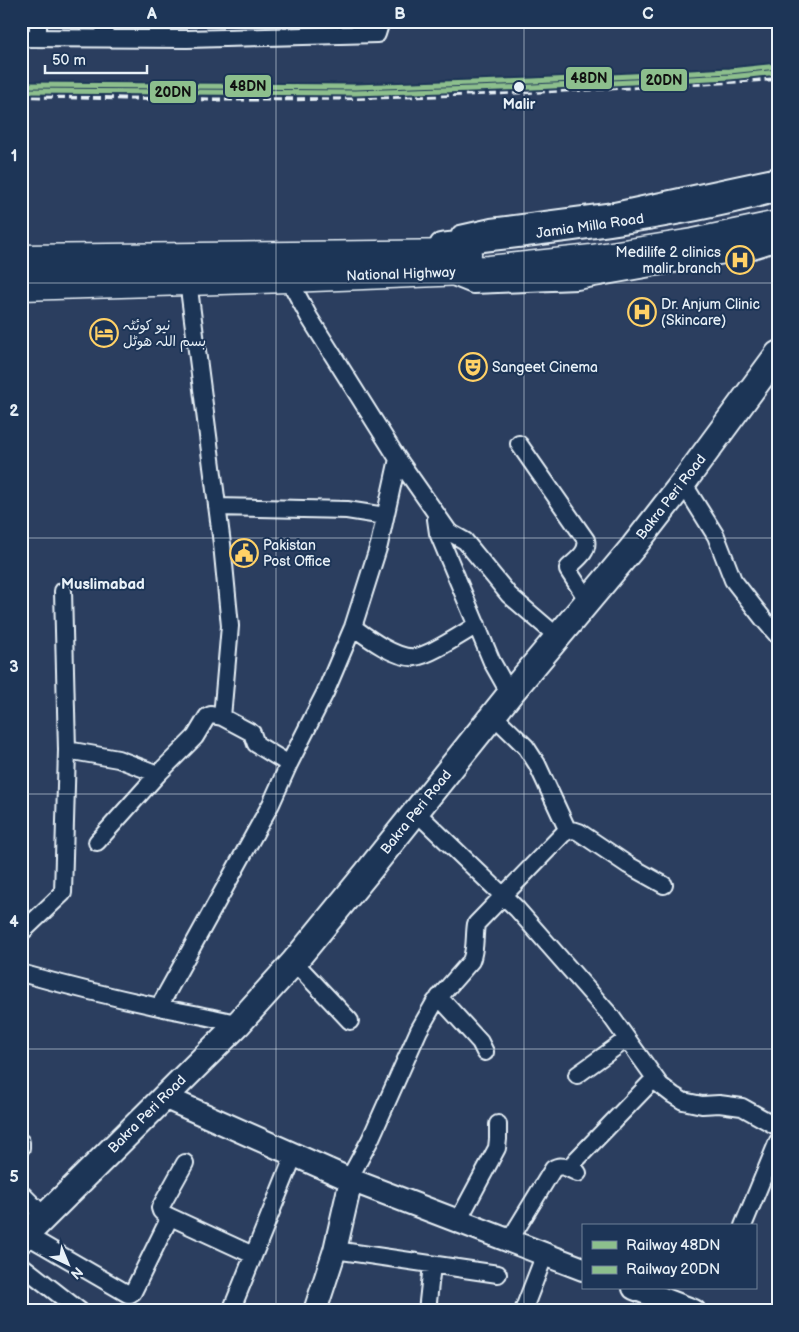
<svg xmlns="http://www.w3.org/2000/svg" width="799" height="1332" font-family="'Balsamiq Sans','Playpen Sans Arabic',sans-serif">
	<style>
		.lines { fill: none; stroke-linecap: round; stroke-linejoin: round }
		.street-casing { stroke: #e8f1f8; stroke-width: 20 }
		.secondary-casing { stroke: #e8f1f8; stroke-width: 26 }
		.primary-casing { stroke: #e8f1f8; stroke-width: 29 }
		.highway-casing { stroke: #e8f1f8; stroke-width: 31 }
		.street { stroke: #1d3557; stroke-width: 16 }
		.secondary { stroke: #1d3557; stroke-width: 22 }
		.primary { stroke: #1d3557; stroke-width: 25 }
		.highway { stroke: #1d3557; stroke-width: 28 }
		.rail { stroke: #e8f1f8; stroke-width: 4; stroke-dasharray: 8 4; stroke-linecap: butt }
		.rail-1-casing { stroke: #1d3557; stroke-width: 9 }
		.rail-2-casing { stroke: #1d3557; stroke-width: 9 }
		.rail-1 { stroke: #8dbf8d; stroke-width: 5 }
		.rail-2 { stroke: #8dbf8d; stroke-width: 5 }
		.grid { fill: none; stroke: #e8f1f8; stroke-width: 1; stroke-opacity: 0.55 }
		.stop-dot { fill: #e8f1f8; stroke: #1d3557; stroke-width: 2 }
		.labels { text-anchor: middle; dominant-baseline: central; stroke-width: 4; stroke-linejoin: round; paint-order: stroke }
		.stop-label { font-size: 14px; font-weight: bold; fill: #e8f1f8; stroke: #1d3557 }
		.street-label { font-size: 14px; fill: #e8f1f8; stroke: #1d3557 }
		.poi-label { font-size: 14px; fill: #e8f1f8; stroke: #1d3557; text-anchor: start }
		.neighbourhood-label { font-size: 15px; font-weight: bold; fill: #e8f1f8; stroke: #1d3557 }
		.line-badge { stroke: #1d3557; stroke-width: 2 }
		.pale-badge-label { font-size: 14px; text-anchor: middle; font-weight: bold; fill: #111 }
		.neatline { fill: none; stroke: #e8f1f8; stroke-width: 2 }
		.grid-label { font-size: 16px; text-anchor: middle; font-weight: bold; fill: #e8f1f8 }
	</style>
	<rect width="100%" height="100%" fill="#2b3e5f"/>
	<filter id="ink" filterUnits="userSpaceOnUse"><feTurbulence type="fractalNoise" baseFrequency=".02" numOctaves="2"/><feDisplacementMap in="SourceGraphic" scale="10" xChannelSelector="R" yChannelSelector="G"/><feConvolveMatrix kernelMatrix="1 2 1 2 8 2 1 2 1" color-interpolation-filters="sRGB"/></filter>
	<g filter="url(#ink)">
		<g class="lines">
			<defs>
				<path id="street" d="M21 38 187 39 377 34 381 21
					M38 38V21
					M104 38 105 21
					M460 234 491 227 614 211 778 176
					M453 277 473 285 577 281 753 250 778 242
					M188 281 222 544 230 626 222 717 252 733 256 744 289 764 325 693 353 627 379 545 398 459 309 317 288 278
					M519 444 586 540C589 552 576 560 568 568V570L588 601
					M398 459 449 532 465 541 509 595 558 637
					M683 483 716 536 733 580 765 621 778 636
					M217 507 347 510 385 516
					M436 519 438 533 492 662 510 694
					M353 627C368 638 396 659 415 657 429 656 463 633 477 625
					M493 715 526 747 537 764 568 831
					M67 750 118 759 158 774
					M416 812 517 909 610 1015 660 1085 673 1095 683 1101 702 1105 719 1104 742 1107 778 1127
					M97 842 158 774 195 737 207 717 211 715 222 717
					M21 933 63 893 67 750 63 591
					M294 962 350 1021
					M21 973C67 986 113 997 159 1007 186 1013 212 1017 238 1024
					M439 997 480 1042 485 1052
					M159 1007 271 804 289 764
					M577 1075 627 1039
					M21 1142V1148
					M575 1161 655 1078
					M185 1163 160 1208 161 1211 164 1214 253 1255
					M349 1179 370 1140 419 1030 435 1002 471 961C476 949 474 936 476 924L563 834C569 830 573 829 579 832L628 865 664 885
					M21 1193 44 1216
					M458 1221 497 1148 498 1139V1124
					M743 1226 778 1141
					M26 1235 128 1294H130L133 1292 170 1217
					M509 1241 553 1169C561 1163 569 1169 578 1173
					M335 1250 498 1274
					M21 1265 80 1311
					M231 1311 294 1155
					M427 1311 432 1265
					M523 1311 545 1254"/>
				<path id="secondary" d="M441 245C554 232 668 220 778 190
					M164 1097 351 1180 583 1269
					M634 1288 694 1311
					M315 1311 335 1250 351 1180"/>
				<path id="primary" d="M21 1240 238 1024 294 962 366 874 510 694 634 546 683 483 778 354"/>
				<path id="highway" d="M21 259 467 254
					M21 286 288 278 489 270 592 259 693 243 778 225"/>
			</defs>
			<use href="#street" class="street-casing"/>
			<use href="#secondary" class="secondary-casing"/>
			<use href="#primary" class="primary-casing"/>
			<use href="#highway" class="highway-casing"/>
			<use href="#street" class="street"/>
			<use href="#secondary" class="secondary"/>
			<use href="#primary" class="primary"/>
			<use href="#highway" class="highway"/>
			<path class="rail" d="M21 96C133 99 245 101 356 98 497 94 637 88 778 79"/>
			<defs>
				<path id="rail-1" d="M21 85 355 87 533 81 730 71 778 66"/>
				<path id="rail-2" d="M21 91 355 93 533 87 730 77 778 72"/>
			</defs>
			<use href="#rail-1" class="rail-1-casing"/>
			<use href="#rail-2" class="rail-2-casing"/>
			<use href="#rail-1" class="rail-1"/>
			<use href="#rail-2" class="rail-2"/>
		</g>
	</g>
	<path class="grid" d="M276 21V1311M524 21V1311M21 283H778M21 538H778M21 794H778M21 1049H778"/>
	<defs>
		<symbol id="hospital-ring" viewBox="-11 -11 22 22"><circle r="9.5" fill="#1d3557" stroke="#ffd166" stroke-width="1.5"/><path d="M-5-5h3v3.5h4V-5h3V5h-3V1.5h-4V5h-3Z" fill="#ffd166"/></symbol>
		<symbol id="hotel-ring" viewBox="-11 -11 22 22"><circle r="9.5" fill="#1d3557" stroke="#ffd166" stroke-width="1.5"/><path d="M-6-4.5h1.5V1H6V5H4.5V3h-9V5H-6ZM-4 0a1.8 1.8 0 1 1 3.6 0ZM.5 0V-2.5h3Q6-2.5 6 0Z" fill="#ffd166"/></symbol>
		<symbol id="theatre-ring" viewBox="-11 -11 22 22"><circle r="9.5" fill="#1d3557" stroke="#ffd166" stroke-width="1.5"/><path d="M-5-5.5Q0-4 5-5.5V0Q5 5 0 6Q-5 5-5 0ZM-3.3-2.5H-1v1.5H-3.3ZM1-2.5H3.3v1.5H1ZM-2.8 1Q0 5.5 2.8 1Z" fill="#ffd166"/></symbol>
		<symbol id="civic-ring" viewBox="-11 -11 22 22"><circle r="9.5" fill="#1d3557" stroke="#ffd166" stroke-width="1.5"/><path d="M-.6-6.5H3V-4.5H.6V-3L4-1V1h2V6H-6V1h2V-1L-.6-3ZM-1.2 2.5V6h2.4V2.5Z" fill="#ffd166"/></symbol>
	</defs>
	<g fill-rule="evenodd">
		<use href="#hospital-ring" x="724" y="244" width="32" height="32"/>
		<use href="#hospital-ring" x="626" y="296" width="32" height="32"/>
		<use href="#hotel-ring" x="88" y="317" width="32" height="32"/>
		<use href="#theatre-ring" x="457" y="351" width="32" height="32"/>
		<use href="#civic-ring" x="228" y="537" width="32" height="32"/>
	</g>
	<circle class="stop-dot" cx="519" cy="87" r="6"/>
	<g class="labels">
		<g class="stop-label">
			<text x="519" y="104">Malir</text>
		</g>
		<g class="street-label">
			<text transform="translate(590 226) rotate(-8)">Jamia Milla Road</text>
			<text transform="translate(401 274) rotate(-2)">National Highway</text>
			<text transform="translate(671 497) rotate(-52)">Bakra Peri Road</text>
			<text transform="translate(416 812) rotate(-51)">Bakra Peri Road</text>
			<text transform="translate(147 1114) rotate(-45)">Bakra Peri Road</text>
		</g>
		<g class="poi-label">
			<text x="721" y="252" text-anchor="end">Medilife 2 clinics<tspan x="721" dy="16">malir branch</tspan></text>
			<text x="661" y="304">Dr. Anjum Clinic<tspan x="661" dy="16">(Skincare)</tspan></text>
			<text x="123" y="325">نیو کوئٹہ<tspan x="123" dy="16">بسم اللہ ھوٹل</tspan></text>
			<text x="492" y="367">Sangeet Cinema</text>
			<text x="263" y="545">Pakistan<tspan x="263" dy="16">Post Office</tspan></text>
		</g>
		<g class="neighbourhood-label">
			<text x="103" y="584">Muslimabad</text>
		</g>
	</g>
	<g class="line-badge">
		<rect x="565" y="66" width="48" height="24" rx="5" fill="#8dbf8d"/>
		<rect x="640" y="68" width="48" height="24" rx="5" fill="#8dbf8d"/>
		<rect x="224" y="74" width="48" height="24" rx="5" fill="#8dbf8d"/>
		<rect x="149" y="80" width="48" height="24" rx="5" fill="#8dbf8d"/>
	</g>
	<g class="pale-badge-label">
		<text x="589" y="83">48DN</text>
		<text x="664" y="85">20DN</text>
		<text x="248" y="91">48DN</text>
		<text x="173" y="97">20DN</text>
	</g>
	<rect width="799" height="1332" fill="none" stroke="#1d3557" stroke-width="55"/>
	<rect x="582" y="1224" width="175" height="65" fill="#1d3557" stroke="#6e8097"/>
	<rect x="592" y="1241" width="25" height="8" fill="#8dbf8d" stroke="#6e8097"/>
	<text x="626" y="1250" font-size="15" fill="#e8f1f8">Railway 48DN</text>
	<rect x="592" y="1266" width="25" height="8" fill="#8dbf8d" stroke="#6e8097"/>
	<text x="626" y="1274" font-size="15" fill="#e8f1f8">Railway 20DN</text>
	<g transform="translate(68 1264) rotate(136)" stroke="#1d3557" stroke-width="4" paint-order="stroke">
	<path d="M0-4L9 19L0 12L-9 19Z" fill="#e8f1f8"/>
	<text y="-8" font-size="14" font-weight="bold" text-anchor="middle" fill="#e8f1f8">N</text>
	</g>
	<path d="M45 65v8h102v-8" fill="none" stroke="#e8f1f8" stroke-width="2.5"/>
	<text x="52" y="65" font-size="15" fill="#e8f1f8" stroke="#1d3557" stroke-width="4" paint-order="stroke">50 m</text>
	<rect x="28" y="28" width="744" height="1276" class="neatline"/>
	<g class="grid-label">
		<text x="152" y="19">A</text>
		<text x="400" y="19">B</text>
		<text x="648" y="19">C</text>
		<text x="14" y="161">1</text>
		<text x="14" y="416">2</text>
		<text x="14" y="672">3</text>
		<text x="14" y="927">4</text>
		<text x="14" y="1182">5</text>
	</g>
</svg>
